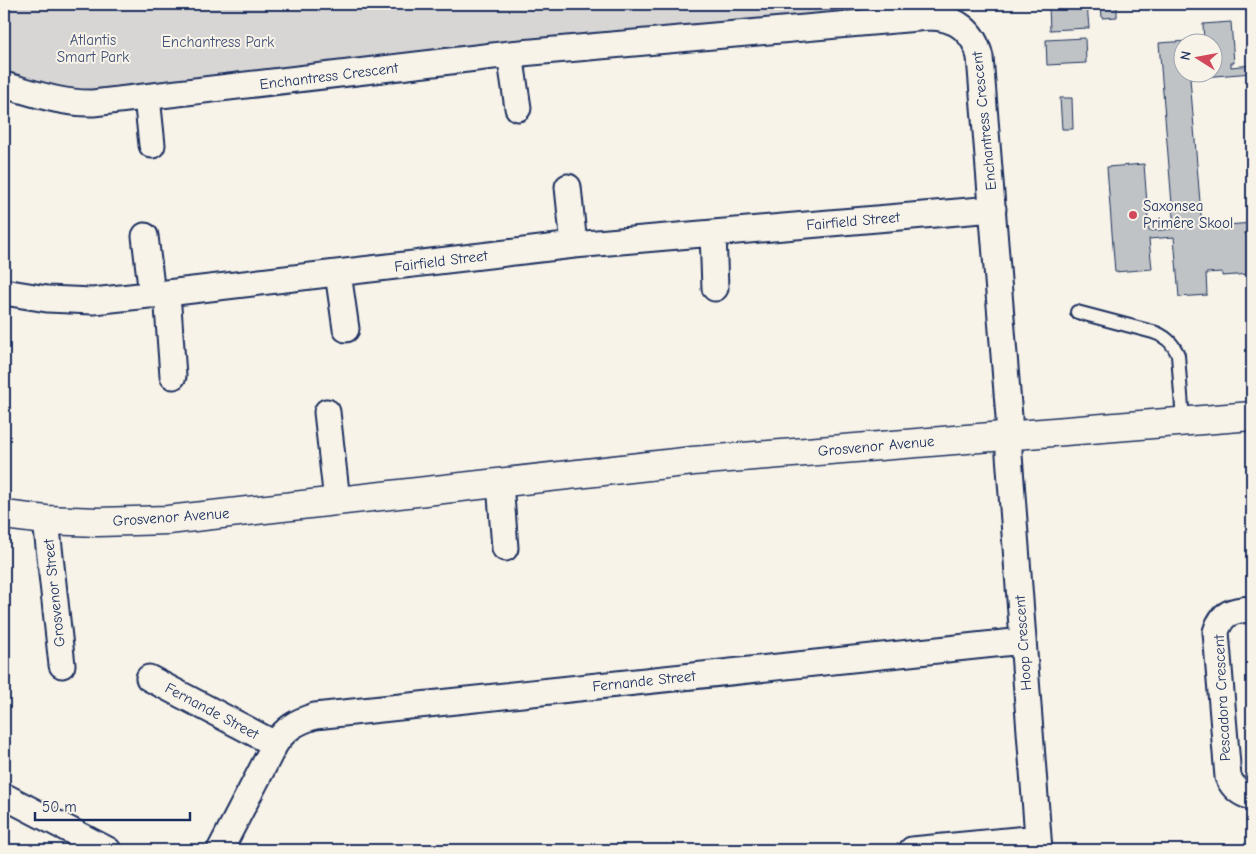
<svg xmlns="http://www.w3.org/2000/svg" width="1256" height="854" font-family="'Comic Neue',sans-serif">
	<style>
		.green { fill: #d7d6d4; stroke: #798299 }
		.building { fill: #c0c3c5; stroke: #1b2f5e }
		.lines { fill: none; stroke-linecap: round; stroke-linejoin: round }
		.lane-casing { stroke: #1b2f5e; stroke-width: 16 }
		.street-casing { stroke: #1b2f5e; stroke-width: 29 }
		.secondary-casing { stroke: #1b2f5e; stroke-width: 31 }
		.lane { stroke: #f7f3e8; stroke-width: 12 }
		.street { stroke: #f7f3e8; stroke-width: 25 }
		.secondary { stroke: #f7f3e8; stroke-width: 28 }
		.poi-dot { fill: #d1495b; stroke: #f7f3e8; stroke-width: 2 }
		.labels { text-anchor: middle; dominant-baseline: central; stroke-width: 4; stroke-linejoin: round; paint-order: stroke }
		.park-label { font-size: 15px; fill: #415076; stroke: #f7f3e8 }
		.street-label { font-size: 15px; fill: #1b2f5e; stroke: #f7f3e8 }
		.poi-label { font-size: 15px; fill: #1b2f5e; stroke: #f7f3e8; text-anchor: start }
	</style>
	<rect width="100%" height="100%" fill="#f7f3e8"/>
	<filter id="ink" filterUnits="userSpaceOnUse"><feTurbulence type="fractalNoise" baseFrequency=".02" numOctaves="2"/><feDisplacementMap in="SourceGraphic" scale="10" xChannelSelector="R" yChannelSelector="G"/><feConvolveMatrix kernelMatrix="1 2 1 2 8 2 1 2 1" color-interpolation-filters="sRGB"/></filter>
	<g filter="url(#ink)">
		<path class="green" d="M4 4H978L961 13 85 93 4 76Z"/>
		<path class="building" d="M1087 4 1089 28 1050 30 1049 6Z
			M1101 4H1117V17L1102 18Z
			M1231 22 1234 63H1231V67L1252 65V73L1190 78 1202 227 1252 223V231L1245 232V234H1247L1250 274 1222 276V272L1206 273 1207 295 1179 297 1174 237 1149 239 1152 269 1115 272 1107 167 1144 164 1149 231 1174 229 1159 43 1188 41V42H1184V72H1214V42H1204L1203 24Z
			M1085 38 1086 63 1047 65 1046 40Z
			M1060 98H1072L1073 129H1062Z"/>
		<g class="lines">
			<defs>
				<path id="lane" d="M1077 312 1153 332C1166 336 1173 343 1178 355L1183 421"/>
				<path id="street" d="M510 54 518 108
					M4 85C33 93 62 104 93 103L510 54 929 17C956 17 974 31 980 57L1009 417V455L1039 850
					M147 97 152 145
					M568 187 574 245
					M713 233 715 288
					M145 236 152 295
					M338 273 346 329
					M4 292 47 299 93 301 167 293 574 245 993 209
					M167 293 173 376
					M327 412 337 501
					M500 483 505 548
					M46 520 62 665
					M1252 609C1233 610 1222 612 1216 632L1228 777C1233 788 1240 794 1252 797
					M149 678 275 744
					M4 796 108 850
					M220 850 275 744C286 728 296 722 315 716L1023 641
					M912 850 1038 838"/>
				<path id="secondary" d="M4 515 46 520 98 522 168 520 693 461 1252 416"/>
			</defs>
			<use href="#lane" class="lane-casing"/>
			<use href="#street" class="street-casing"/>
			<use href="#secondary" class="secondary-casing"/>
			<use href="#lane" class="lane"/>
			<use href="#street" class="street"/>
			<use href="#secondary" class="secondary"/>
		</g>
	</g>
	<circle class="poi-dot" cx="1133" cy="215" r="5"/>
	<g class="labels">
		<g class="park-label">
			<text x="93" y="40">Atlantis<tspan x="93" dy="17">Smart Park</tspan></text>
			<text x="218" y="42">Enchantress Park</text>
		</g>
		<g class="street-label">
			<text transform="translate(329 76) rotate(-7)">Enchantress Crescent</text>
			<text transform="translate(984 121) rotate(-96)">Enchantress Crescent</text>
			<text transform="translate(853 221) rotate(-5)">Fairfield Street</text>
			<text transform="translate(441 261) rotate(-7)">Fairfield Street</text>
			<text transform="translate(876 446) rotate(-5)">Grosvenor Avenue</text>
			<text transform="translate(171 517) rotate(-4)">Grosvenor Avenue</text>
			<text transform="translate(54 593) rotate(-96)">Grosvenor Street</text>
			<text transform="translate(1023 643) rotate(-94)">Hoop Crescent</text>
			<text transform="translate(644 681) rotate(-6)">Fernande Street</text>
			<text transform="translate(1222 698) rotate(-93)">Pescadora Crescent</text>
			<text transform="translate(212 711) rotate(28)">Fernande Street</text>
		</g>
		<g class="poi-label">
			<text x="1143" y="206">Saxonsea<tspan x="1143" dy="17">Primêre Skool</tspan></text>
		</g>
	</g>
	<rect width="1256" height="854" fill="none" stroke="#f7f3e8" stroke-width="20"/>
	<rect x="10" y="10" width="1236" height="834" fill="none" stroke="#1b2f5e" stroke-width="2" filter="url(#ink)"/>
	<g transform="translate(1198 58) rotate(281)"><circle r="24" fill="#f7f3e8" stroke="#9fa5b1"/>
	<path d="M0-4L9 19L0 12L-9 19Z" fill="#d1495b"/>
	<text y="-8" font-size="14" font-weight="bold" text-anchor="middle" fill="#1b2f5e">N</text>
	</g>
	<path d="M35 812v8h155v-8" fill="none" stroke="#1b2f5e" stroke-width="2.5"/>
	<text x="42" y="812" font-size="15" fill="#1b2f5e" stroke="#f7f3e8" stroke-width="4" paint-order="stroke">50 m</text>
</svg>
